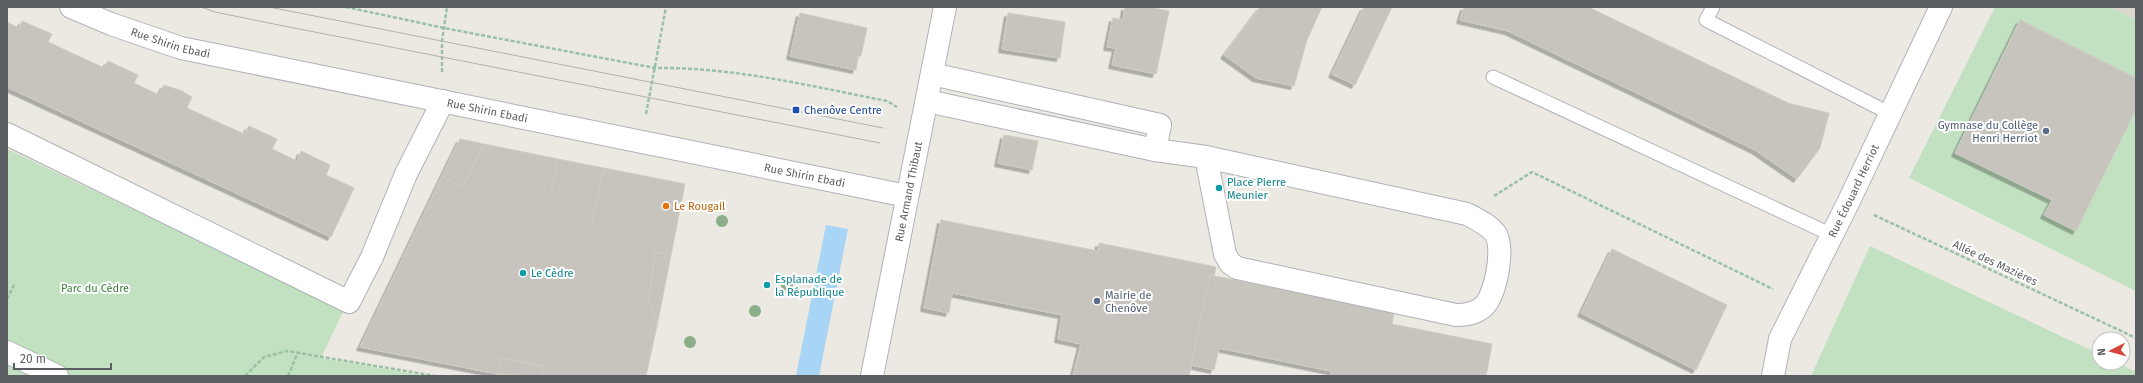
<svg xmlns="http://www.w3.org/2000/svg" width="2143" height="383" font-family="'Fira Sans',sans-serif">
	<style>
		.education { fill: #dbd8d0 }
		.green { fill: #c1e1c1 }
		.water { fill: #a8d5f6 }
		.building { fill: #c7c4be; stroke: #cfcbc1; filter: url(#shadow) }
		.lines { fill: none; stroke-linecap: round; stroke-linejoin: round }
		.lane-casing { stroke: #afb2b6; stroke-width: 15 }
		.street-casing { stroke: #afb2b6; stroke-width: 24 }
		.path { stroke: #9ac1a5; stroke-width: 2.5; stroke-dasharray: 4 2; stroke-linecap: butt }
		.lane { stroke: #fff; stroke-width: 13 }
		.street { stroke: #fff; stroke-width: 22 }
		.tram { stroke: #b0b1b1; stroke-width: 1 }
		.tree { fill: #8bae88 }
		.transit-dot { fill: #1a4fb4; stroke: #fff; stroke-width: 1.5 }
		.service-dot { fill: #5c6f8a; stroke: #fff; stroke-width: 1.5 }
		.culture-dot { fill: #0f9aa8; stroke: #fff; stroke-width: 1.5 }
		.food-dot { fill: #e8710a; stroke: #fff; stroke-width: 1.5 }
		.labels { text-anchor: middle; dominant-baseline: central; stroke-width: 4; stroke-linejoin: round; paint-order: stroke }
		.street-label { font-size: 11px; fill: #5a5d61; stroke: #fff }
		.transit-label { font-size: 11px; fill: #164399; stroke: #fff; text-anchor: start }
		.service-label { font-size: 11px; fill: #4e5e75; stroke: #fff; text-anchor: end }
		.culture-label { font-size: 11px; fill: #0d838f; stroke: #fff; text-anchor: start }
		.food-label { font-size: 11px; fill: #c56008; stroke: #fff; text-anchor: start }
		.park-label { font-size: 11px; fill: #3c7e3e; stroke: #fff }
	</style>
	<defs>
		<filter id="shadow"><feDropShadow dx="-3.5" dy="3.5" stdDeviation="0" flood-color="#0004"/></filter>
	</defs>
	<rect width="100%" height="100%" fill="#ebe9e2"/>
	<path class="education" d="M2109 7H2136V20Z"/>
	<path class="green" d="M1995 7H2109L2136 20V291L1909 178Z
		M7 149 344 310 321 358 425 376H7Z
		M1870 246 2099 354V363H2118L2136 372V376H1811Z"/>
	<path class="water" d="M826 225 848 229 819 376H796Z"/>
	<path class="building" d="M1125 7H1148L1169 11 1156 74 1112 65 1116 48 1107 47 1113 18 1123 20Z
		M1260 7H1322L1307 40 1294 86 1256 78 1224 55Z
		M1364 7H1392L1355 85 1332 74Z
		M1464 7H1588L1788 103 1829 113 1820 148 1797 179 1755 150 1508 31 1460 20Z
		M800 13 867 28 861 56H858L856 70 790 56Z
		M1008 13 1065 22 1060 58 1002 49Z
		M2020 20 2136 78V109L2076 231 2044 215 2052 200 1955 153Z
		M22 21 52 34 48 42 104 68 108 61 138 75 134 83 159 95 164 85 182 91 192 97 187 108 244 134 249 126 277 139 272 149 297 161 301 151 330 165 326 175 354 188 331 237 7 87V22L19 28Z
		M1004 135 1038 141 1032 170 998 163Z
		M460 139 484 144 463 187 442 176Z
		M484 144 558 159 551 193 579 209 592 222 604 168 685 184 671 255 655 252 649 301 657 326 646 376H541L543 366 500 358 498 374 360 347 442 176 463 187Z
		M558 159 604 168 592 222 579 209 551 193Z
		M941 220 1098 251 1099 243 1216 267 1214 276 1210 275 1189 376H1073L1081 344 1058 339 1062 315 952 293 949 313 924 308Z
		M1612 249 1727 305 1696 370 1581 313Z
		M655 252 671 255 657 326 649 301Z
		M1210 275 1394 312 1392 324 1492 344 1486 376H1330L1331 371 1219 348 1214 370 1191 365Z
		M500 358 543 366 541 376 498 374Z"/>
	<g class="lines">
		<defs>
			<path id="lane" d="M1713 7 1706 20 1891 114
				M1493 77 1832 235"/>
			<g id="street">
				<path id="s1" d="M71 7 111 24 181 48 907 196"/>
				<path d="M927 101 1155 150 1160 125 932 74"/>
				<path d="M7 134 349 302 372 257 406 174 443 101"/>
				<path d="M1155 150 1206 157 1225 254 1230 263 1237 268 1456 315C1465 315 1477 313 1484 306 1496 294 1505 247 1495 233 1488 224 1476 219 1467 214L1206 157"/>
				<path d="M7 352 57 376"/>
				<path id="s2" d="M872 376 945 7"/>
				<path id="s3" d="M1773 376 1780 339 1848 203 1941 7"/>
			</g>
		</defs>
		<use href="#lane" class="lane-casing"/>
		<use href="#street" class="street-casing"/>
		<path class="path" d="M346 7 444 28 655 68C734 67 810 86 887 101L897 107
			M442 72V41L447 7
			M646 114 666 7
			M1494 196 1532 172 1773 289
			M1874 215 2136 338
			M7 299 14 285
			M245 376 264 357 287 351 435 376
			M288 376 298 352"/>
		<use href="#lane" class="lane"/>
		<use href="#street" class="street"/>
		<path class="tram" d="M201 7 215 12 284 26 880 143
			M269 7 883 128"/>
	</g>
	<g class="tree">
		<circle cx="722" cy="221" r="6"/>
		<circle cx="787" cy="285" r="6"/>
		<circle cx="755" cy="311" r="6"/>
		<circle cx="690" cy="342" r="6"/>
	</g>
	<rect class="transit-dot" x="792" y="106" width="8" height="8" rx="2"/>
	<g class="service-dot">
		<circle cx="2046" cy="131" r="4"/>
		<circle cx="1097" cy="301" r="4"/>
	</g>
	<g class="culture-dot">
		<circle cx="1219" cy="188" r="4"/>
		<circle cx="523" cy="273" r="4"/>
		<circle cx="767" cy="285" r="4"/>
	</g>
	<circle class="food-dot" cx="666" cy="206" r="4"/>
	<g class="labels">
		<g class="street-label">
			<text stroke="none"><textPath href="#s1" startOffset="106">Rue Shirin Ebadi</textPath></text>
			<text stroke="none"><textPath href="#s1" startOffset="430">Rue Shirin Ebadi</textPath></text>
			<text stroke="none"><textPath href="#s1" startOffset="754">Rue Shirin Ebadi</textPath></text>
			<text stroke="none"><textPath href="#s2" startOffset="188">Rue Armand Thibaut</textPath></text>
			<text stroke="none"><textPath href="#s3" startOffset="203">Rue Édouard Herriot</textPath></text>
			<text transform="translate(1995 263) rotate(25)">Allée des Mazières</text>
		</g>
		<g class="transit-label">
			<text x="804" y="110">Chenôve Centre</text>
		</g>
		<g class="service-label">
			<text x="2038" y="125">Gymnase du Collège<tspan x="2038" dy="13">Henri Herriot</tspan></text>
			<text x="1105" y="295" text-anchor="start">Mairie de<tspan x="1105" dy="13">Chenôve</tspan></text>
		</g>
		<g class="culture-label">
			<text x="1227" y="182">Place Pierre<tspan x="1227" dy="13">Meunier</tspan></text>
			<text x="531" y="273">Le Cèdre</text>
			<text x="775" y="279">Esplanade de<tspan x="775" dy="13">la République</tspan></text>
		</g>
		<g class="food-label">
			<text x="674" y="206">Le Rougail</text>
		</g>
		<g class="park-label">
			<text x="95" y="288">Parc du Cèdre</text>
		</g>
	</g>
	<rect width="2143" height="383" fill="none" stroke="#5a5d61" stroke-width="16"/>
	<g transform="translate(2111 351) rotate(264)"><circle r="19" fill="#ffffff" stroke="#bdbec0"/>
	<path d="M0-3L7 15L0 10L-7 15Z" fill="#d7463d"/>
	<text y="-6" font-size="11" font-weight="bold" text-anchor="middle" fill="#5a5d61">N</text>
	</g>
	<path d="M14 363v6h97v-6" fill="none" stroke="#5a5d61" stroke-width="2"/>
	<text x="20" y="363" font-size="12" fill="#5a5d61" stroke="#ffffff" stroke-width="3" paint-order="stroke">20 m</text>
</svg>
